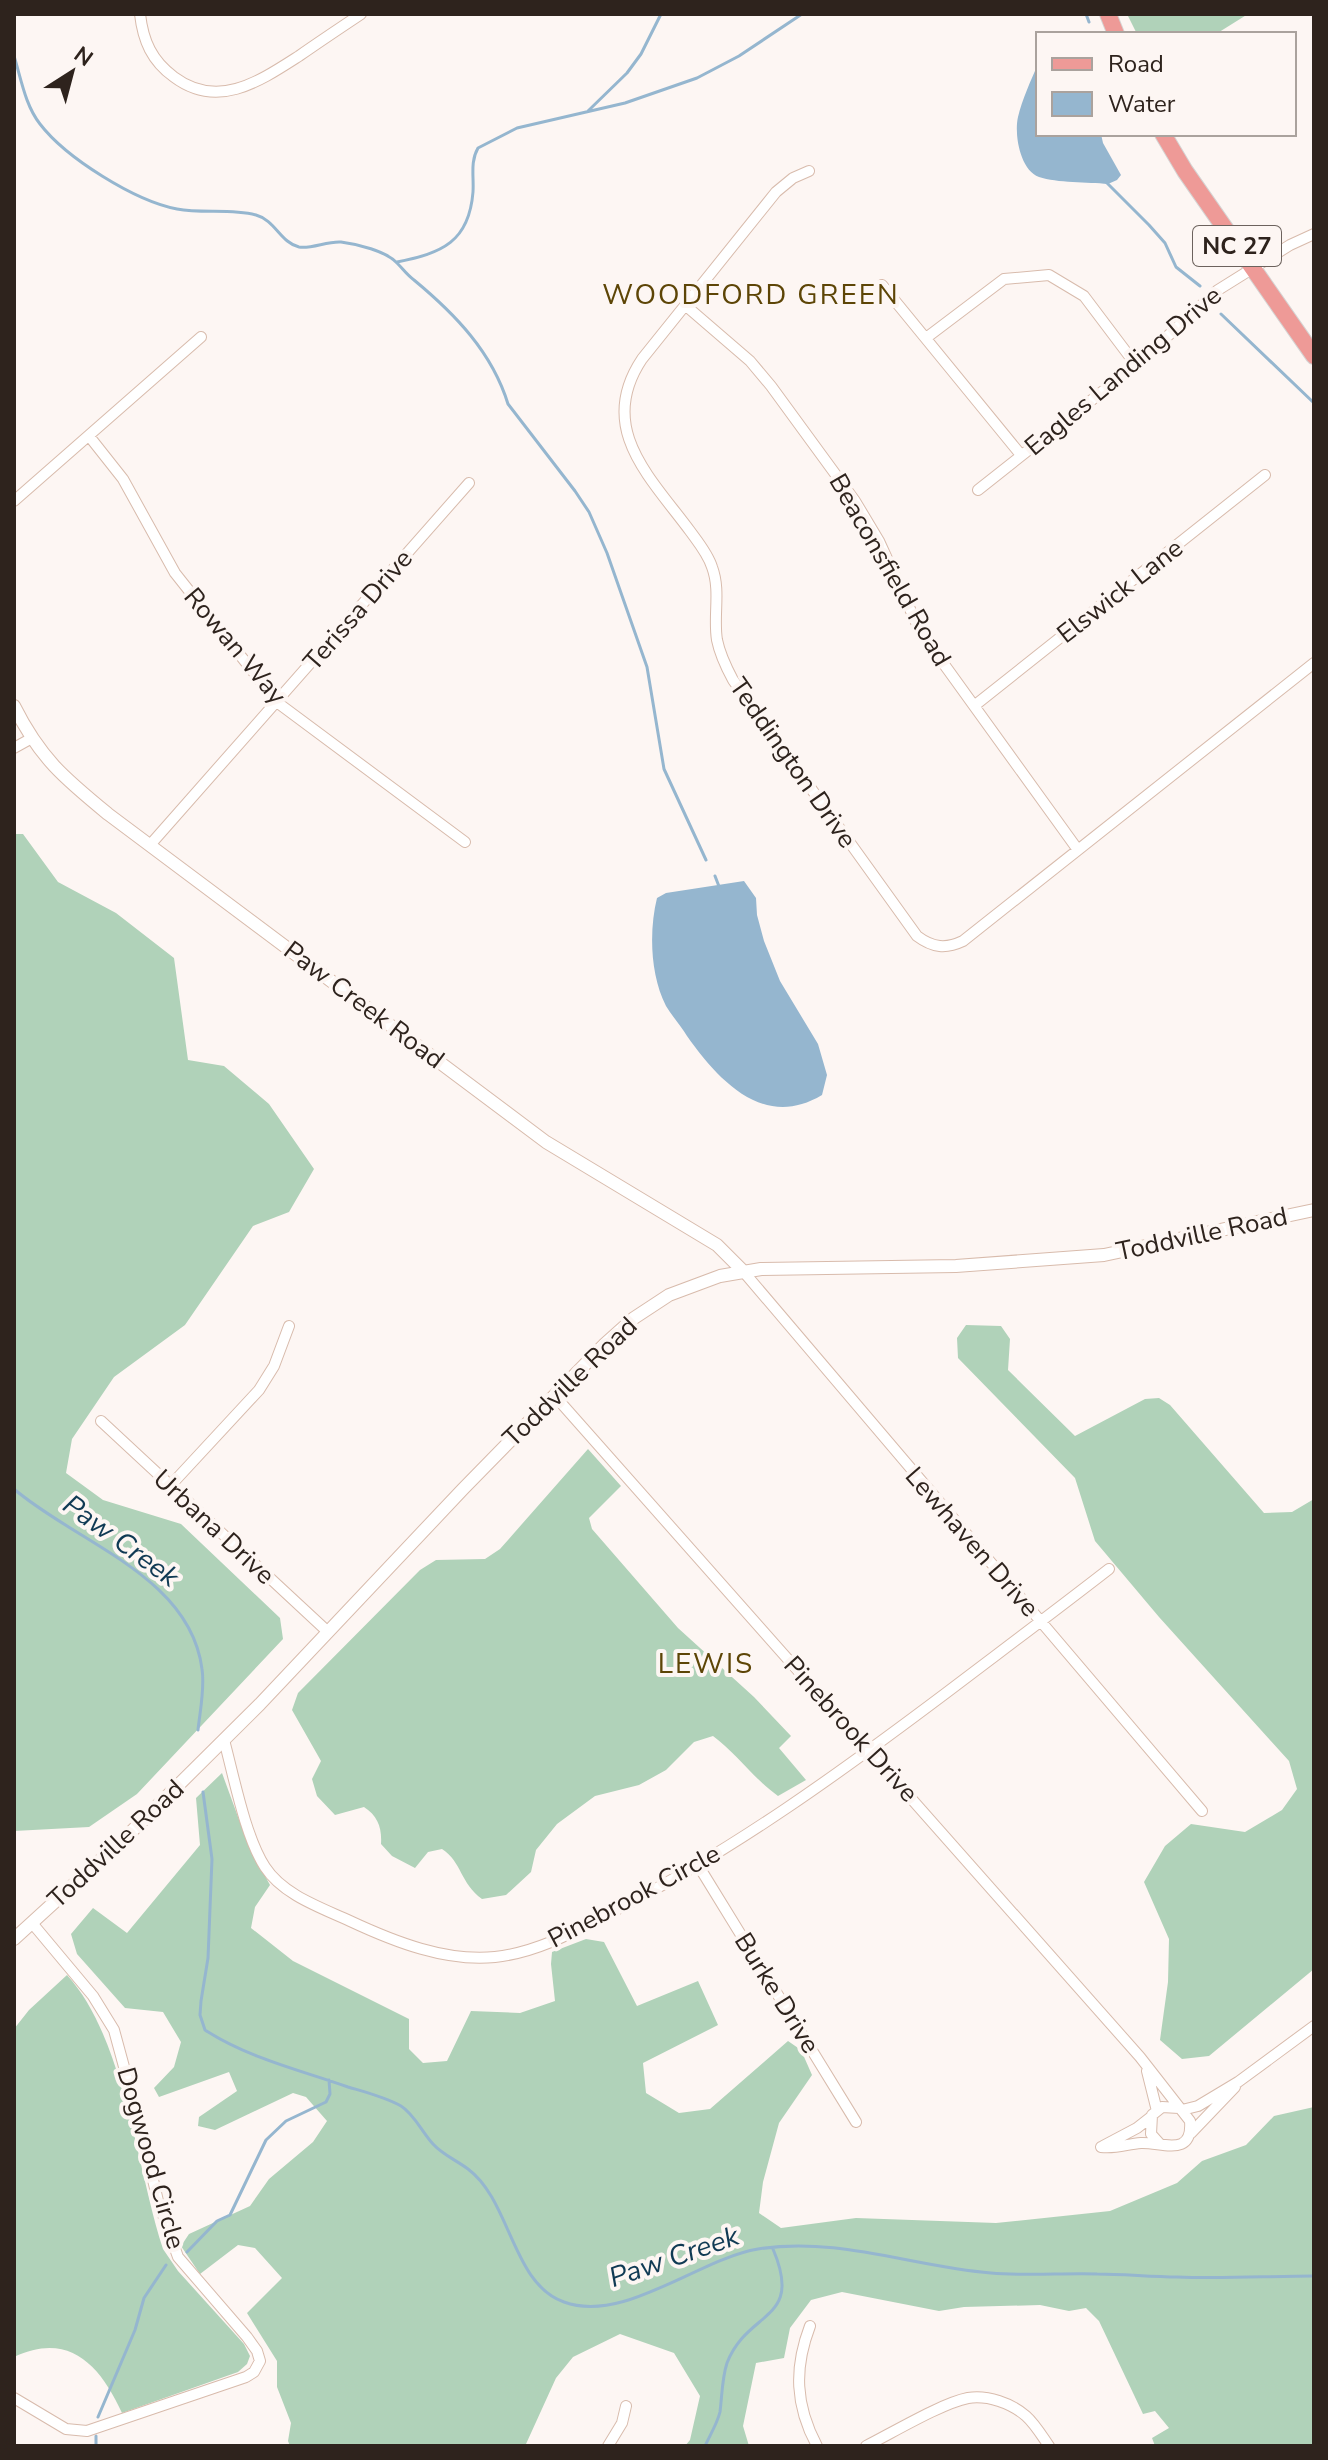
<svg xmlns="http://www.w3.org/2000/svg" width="1328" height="2460" font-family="'Nunito Sans',sans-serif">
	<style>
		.forest { fill: #b0d2b9 }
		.water { fill: #95b6cf }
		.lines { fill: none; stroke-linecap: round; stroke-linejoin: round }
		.stream { stroke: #95b6cf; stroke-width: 3 }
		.minor-casing { stroke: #d8bbac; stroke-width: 12 }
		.tertiary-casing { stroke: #d8bbac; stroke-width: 14 }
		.primary-casing { stroke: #d5d3d2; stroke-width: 18 }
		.minor { stroke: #fff; stroke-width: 10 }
		.tertiary { stroke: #fff; stroke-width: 12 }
		.primary { stroke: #ee9a97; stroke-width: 16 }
		.labels { text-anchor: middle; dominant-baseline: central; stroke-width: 8; stroke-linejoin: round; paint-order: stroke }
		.shield { fill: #fdf6f3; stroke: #6c625d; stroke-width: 2 }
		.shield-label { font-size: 24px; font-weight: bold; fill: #2e231d }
		.street-label { font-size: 26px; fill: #2e231d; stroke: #fdf6f3 }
		.neighbourhood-label { font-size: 28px; letter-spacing: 2px; fill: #5d4506; stroke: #fdf6f3 }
		.water-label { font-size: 28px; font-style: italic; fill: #103a54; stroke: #fdf6f3 }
	</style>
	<rect width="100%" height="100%" fill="#fdf6f3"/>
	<path class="forest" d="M1127 14H1248L1216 34H1137Z
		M14 834H23L58 882 116 913 174 958 188 1060 224 1066 269 1104 314 1169 289 1212 253 1226 185 1325 114 1377 72 1439 66 1473 103 1500 181 1524 280 1618 283 1639 137 1794 89 1827 14 1831Z
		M966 1325 1001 1326 1010 1339 1008 1370 1075 1436 1145 1399 1159 1398 1170 1405 1264 1513 1292 1512 1314 1499V1969L1209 2056 1182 2059 1160 2040 1168 1982 1169 1939 1144 1882 1165 1846 1191 1824 1245 1832 1282 1810 1297 1789 1289 1761 1159 1617 1095 1541 1075 1478 958 1358 957 1338Z
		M588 1449 621 1486 589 1518 592 1529 678 1628 754 1697 791 1736 779 1748 806 1780 778 1796C754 1779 737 1754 713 1736L694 1742 666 1770 639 1785 595 1796 557 1824 536 1850 531 1872 506 1895 482 1899C460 1883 462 1862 442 1849L428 1852 415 1868 392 1856 381 1844C382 1828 378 1816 364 1807L335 1815 317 1796 312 1779 321 1761 292 1710 298 1693 420 1570 436 1560 485 1559 500 1549Z
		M222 1773 249 1847 270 1885 255 1907 251 1928 293 1961 409 2019V2049L423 2063 447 2061 471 2011 520 2013 555 2001 551 1964 552 1952 586 1939 604 1942 637 2006 698 1981 718 2025 643 2063 646 2093 679 2113 710 2109 788 2041 801 2050 812 2075 779 2123 763 2182 759 2213 781 2228 856 2218 996 2223 1110 2211 1177 2183 1202 2161 1246 2145 1274 2116 1314 2107V2446H1155L1152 2438 1169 2428 1155 2411 1143 2414 1099 2321 1086 2308 1069 2311 1040 2305 964 2307 939 2311 842 2292 811 2300 790 2328 784 2358 756 2363 743 2426 749 2446H685L690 2440 700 2396 674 2353 620 2334 573 2357 556 2378 526 2444 290 2446 288 2441 291 2423 277 2387V2361L247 2313 282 2278 255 2248 238 2245 200 2274 181 2246 189 2234 250 2206 269 2179 313 2142 327 2121 306 2097 293 2093 215 2130 198 2126 199 2117 237 2091 229 2072 159 2097 154 2088 174 2067 181 2042 163 2012 125 2008 77 1954 71 1934 93 1908 127 1933 200 1845 196 1798Z
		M67 1975C125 2039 136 2166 163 2249L178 2271 244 2344 250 2356 247 2364 238 2372 122 2413C100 2365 69 2331 14 2357V2029L29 2010Z"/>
	<path class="water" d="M1038 64V134H1101L1103 143 1121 175 1117 180 1108 184C1088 182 1057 183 1039 177 1020 170 1014 134 1018 117 1022 100 1031 80 1038 64Z
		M744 881 756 898 757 915 764 941 780 981 818 1044 827 1075 822 1095C764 1130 719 1081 687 1036 681 1026 672 1016 666 1006 650 975 649 930 657 898L666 893Z"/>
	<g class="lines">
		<path class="stream" d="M1086 14 1089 22
			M14 56C21 78 25 105 40 124 66 158 135 201 177 209 203 214 230 208 256 215 275 220 281 243 299 247 312 249 327 241 341 242 357 244 386 251 397 263 403 269 407 275 414 280 455 314 492 352 508 404L575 491 589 512 607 553 647 667 664 769 706 860
			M588 111 627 73 641 54 661 14
			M1105 181 1149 225 1165 243 1176 267 1200 286
			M397 262C442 253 469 242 473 192 474 176 470 162 478 148L517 128 625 103 697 78 739 56 802 14
			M1221 314 1314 403
			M715 876 720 889
			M14 1489C77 1543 190 1576 202 1669 205 1688 200 1711 198 1730
			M203 1792 212 1859 208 1958 201 2001 200 2015 205 2030C248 2058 300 2070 348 2087 365 2092 385 2097 401 2106 414 2114 422 2132 433 2144 443 2155 456 2160 468 2169 511 2201 512 2284 564 2302 624 2324 698 2259 758 2249 837 2236 914 2267 991 2273 1026 2276 1062 2273 1097 2274 1124 2274 1151 2277 1177 2277 1223 2279 1269 2276 1314 2276
			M187 2252 217 2221 230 2215 266 2140 286 2121 326 2102 330 2094 329 2080
			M98 2417 135 2330 144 2298 166 2265
			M96 2436V2446
			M705 2446C710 2435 717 2424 720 2412 722 2396 722 2378 727 2363 748 2309 804 2322 773 2249"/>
		<defs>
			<path id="minor" d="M140 14C143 41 152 61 174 77 218 110 260 81 299 56 319 42 340 28 361 14
				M809 171 793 178 776 192 642 359C596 428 650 477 690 531 698 542 708 554 712 567 721 591 713 616 717 640 720 655 726 667 733 680L917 936C933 948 946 949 963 941L1314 663
				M882 285 1021 455
				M685 305 750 361 771 386 855 501 879 541 920 631 1078 850
				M926 338 1004 279 1049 275 1084 296 1136 365
				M89 436 123 479 175 573 278 703 465 842
				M978 490 1136 365 1218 290 1290 245 1314 234
				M14 501 201 337
				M974 706 1265 475
				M14 748 32 738
				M150 845 469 483
				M743 1271 1202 1811
				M554 1395 1140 2057 1190 2121C1193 2158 1162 2142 1141 2143 1127 2144 1116 2149 1101 2147
				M101 1421 328 1632
				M170 1486 259 1390 274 1366 289 1326
				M224 1740C234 1777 245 1836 265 1867 283 1895 322 1908 350 1921 395 1942 446 1962 495 1957 540 1952 579 1929 618 1909 735 1849 841 1772 946 1693 1000 1652 1055 1611 1109 1569
				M698 1865 856 2122
				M1147 2071 1157 2111
				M1182 2110 1198 2106 1238 2082 1314 2026
				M1191 2133 1235 2087
				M1160 2144 1151 2134 1152 2115 1162 2107 1179 2108
				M1103 2146 1137 2128 1151 2117
				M810 2326C794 2368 795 2405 817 2446
				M14 2398 66 2429 87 2431 246 2377 254 2372 260 2361 257 2351 247 2337 178 2257 158 2201 142 2133 114 2030 93 1996 32 1923
				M608 2446 622 2423 626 2406
				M866 2446C892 2433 942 2403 968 2398 988 2395 1011 2403 1026 2416 1035 2424 1042 2436 1049 2446"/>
			<path id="tertiary" d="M14 706C40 758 64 778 108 814L546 1142 717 1245 743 1271
				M14 1939 128 1835 260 1704 463 1489 605 1344 634 1318 669 1295 720 1276 761 1269 956 1266 1104 1255 1314 1210"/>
			<path id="primary" d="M1108 14 1116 34
				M1163 134 1185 171 1314 356"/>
		</defs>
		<use href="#minor" class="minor-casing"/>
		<use href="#tertiary" class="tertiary-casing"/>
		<use href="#primary" class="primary-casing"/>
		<use href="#minor" class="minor"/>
		<use href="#tertiary" class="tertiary"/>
		<use href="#primary" class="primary"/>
	</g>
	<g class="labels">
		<rect class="shield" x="1193" y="226" width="88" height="40" rx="6"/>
		<g class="shield-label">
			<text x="1237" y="246">NC 27</text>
		</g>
		<g class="street-label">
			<text transform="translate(1123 371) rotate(-40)">Eagles Landing Drive</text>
			<text transform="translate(890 570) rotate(60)">Beaconsfield Road</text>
			<text transform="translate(1120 591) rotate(-38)">Elswick Lane</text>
			<text transform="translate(358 610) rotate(-49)">Terissa Drive</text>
			<text transform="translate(235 646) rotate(50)">Rowan Way</text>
			<text transform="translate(793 763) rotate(55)">Teddington Drive</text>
			<text transform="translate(364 1005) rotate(37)">Paw Creek Road</text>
			<text transform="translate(1202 1234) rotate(-12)">Toddville Road</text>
			<text transform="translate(570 1382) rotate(-44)">Toddville Road</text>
			<text transform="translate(214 1527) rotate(43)">Urbana Drive</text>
			<text transform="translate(972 1542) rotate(49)">Lewhaven Drive</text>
			<text transform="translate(851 1729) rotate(48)">Pinebrook Drive</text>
			<text transform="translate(116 1844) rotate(-43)">Toddville Road</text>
			<text transform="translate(634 1896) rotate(-28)">Pinebrook Circle</text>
			<text transform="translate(777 1993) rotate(58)">Burke Drive</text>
			<text transform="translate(151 2158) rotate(74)">Dogwood Circle</text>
		</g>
		<g class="neighbourhood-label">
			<text x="751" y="295">WOODFORD GREEN</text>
			<text x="706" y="1664">LEWIS</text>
		</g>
		<g class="water-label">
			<text transform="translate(121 1541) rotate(36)">Paw Creek</text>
			<text transform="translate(674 2257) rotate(-19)">Paw Creek</text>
		</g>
	</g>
	<rect width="1328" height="2460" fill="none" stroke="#2e231d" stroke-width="32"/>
	<rect x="1036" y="32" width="260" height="104" fill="#fdf6f3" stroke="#aaa29d" stroke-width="2"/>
	<rect x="1052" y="58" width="40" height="12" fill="#ee9a97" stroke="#aaa29d" stroke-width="2"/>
	<text x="1108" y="72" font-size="24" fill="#2e231d">Road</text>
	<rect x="1052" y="92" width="40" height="24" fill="#95b6cf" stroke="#aaa29d" stroke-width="2"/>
	<text x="1108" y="112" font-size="24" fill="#2e231d">Water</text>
	<g transform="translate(72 72) rotate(36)" stroke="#fdf6f3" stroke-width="6" paint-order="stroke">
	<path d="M0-6L14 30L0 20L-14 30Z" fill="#2e231d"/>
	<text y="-12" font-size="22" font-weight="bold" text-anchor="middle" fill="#2e231d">N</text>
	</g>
</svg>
